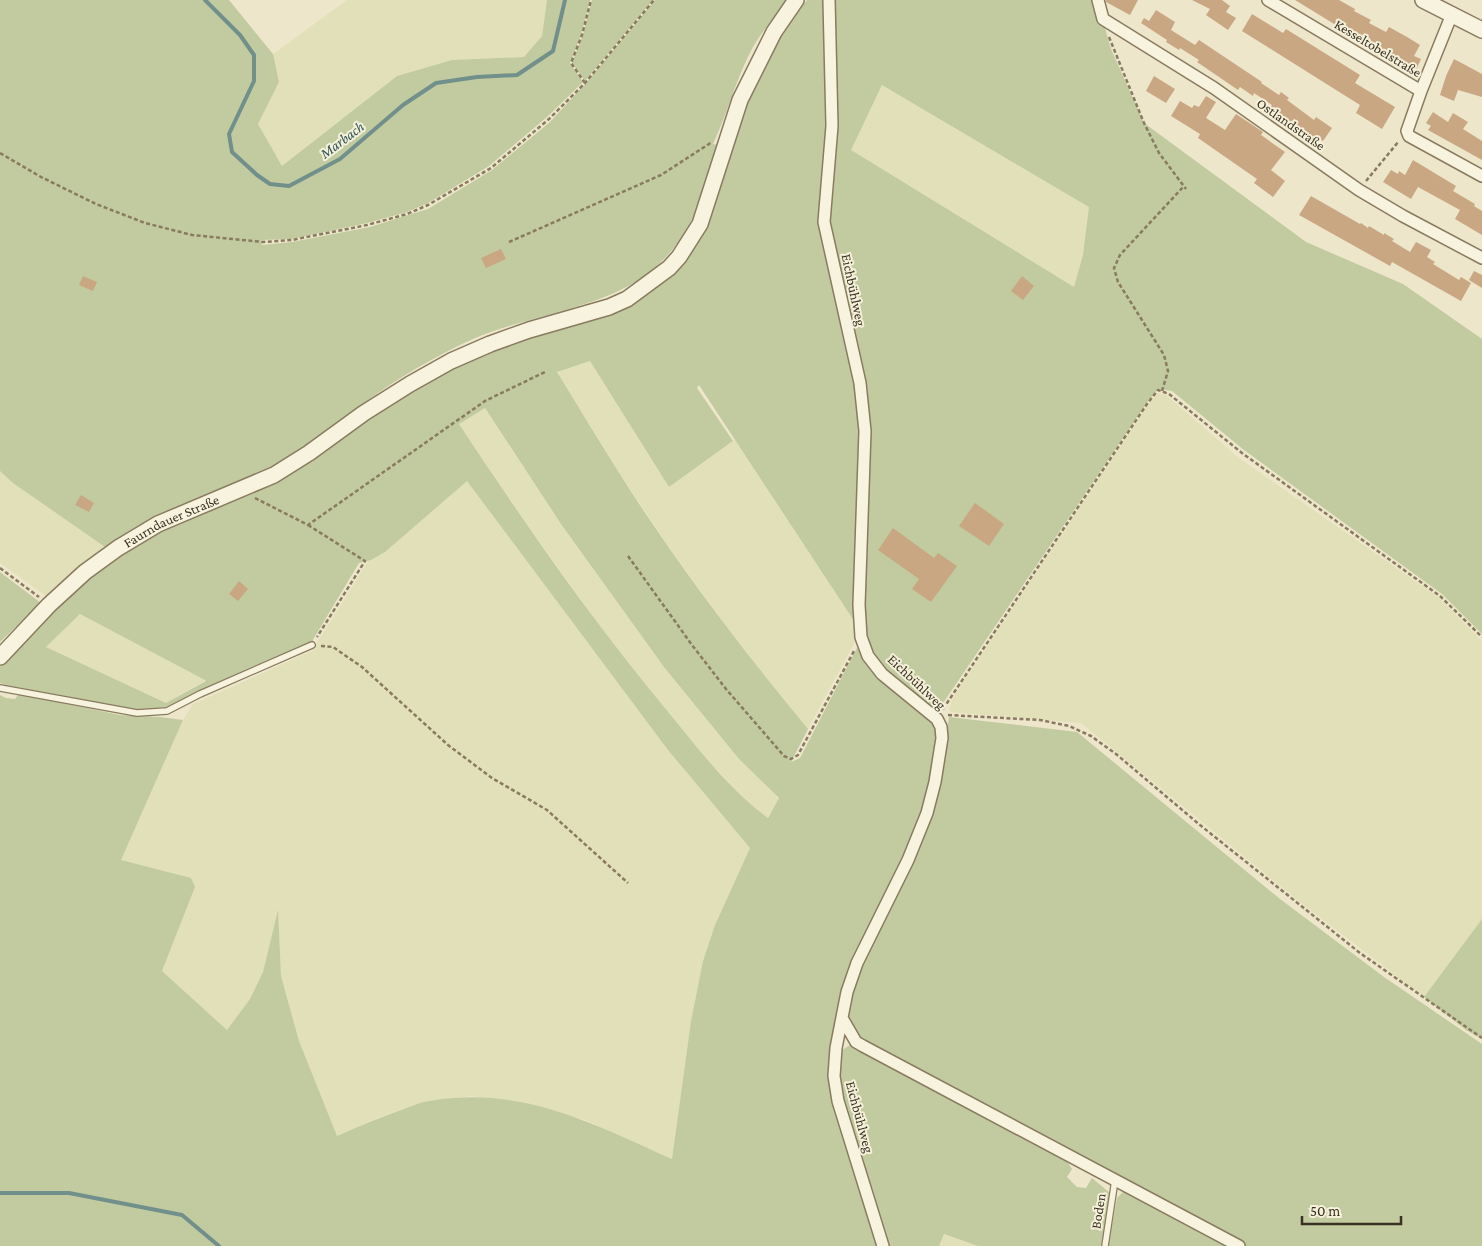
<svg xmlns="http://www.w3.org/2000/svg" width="1482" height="1246" font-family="'Crimson Pro',serif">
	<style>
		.farmland { fill: #e2e0b8 }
		.green { fill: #c1cb9f; fill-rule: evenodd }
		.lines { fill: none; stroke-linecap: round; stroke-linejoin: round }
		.stream { stroke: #71908c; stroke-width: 4 }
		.building { fill: #c9a783 }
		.service-casing { stroke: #897a60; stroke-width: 8 }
		.minor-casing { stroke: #897a60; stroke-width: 14 }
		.tertiary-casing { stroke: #897a60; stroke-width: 18 }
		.path { stroke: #897a60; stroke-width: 2.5; stroke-dasharray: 4 2.5; stroke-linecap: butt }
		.service { stroke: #f8f3de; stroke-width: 5.5 }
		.minor { stroke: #f8f3de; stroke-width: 11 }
		.tertiary { stroke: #f8f3de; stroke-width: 15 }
		.labels { text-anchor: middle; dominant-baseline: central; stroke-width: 4; stroke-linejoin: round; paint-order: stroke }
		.street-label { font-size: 14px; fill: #3b3122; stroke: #f5f0da }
		.water-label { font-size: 15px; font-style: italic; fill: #325859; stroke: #f5f0da }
	</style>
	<rect width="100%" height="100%" fill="#ede6cb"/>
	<path class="farmland" d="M347 0H547L542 36 525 57 452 60 397 76 282 166 258 124 279 82 273 54Z
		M883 84 1090 207 1083 255 1074 287 850 150Z
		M590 361 669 487 735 440 856 624 857 638 808 729 733 636 671 550 621 476 557 372Z
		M1158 393 1166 395 1239 458 1438 597 1482 641V919L1424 997 1301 903 1081 723 951 712 949 709 952 699 1148 405Z
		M484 407 561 524 664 667 739 759 779 799 767 818 741 795 709 762 656 698 605 633 507 497 459 424Z
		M0 471 13 483 105 547 46 596 0 563Z
		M467 480 668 750 750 848 715 925 703 961 691 1021 672 1159 585 1120 472 1096 427 1101 377 1118 337 1136 299 1041 281 976 278 913 263 972 250 999 227 1030 162 971 195 887 121 860 183 720 193 704 312 651 368 561 385 552Z
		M80 614 206 680 166 703 46 647Z
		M943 1234 978 1246H939Z"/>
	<path class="green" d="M0 0H229L273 54 279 82 258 124 282 166 397 76 452 60 524 57 542 36 547 0H590L581 35 570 63 583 82 547 117 489 166 428 203 407 212 367 223 292 239 261 240 262 245 292 242 370 227 408 215 428 209 492 170 550 122 586 83 655 0H787C776 15 763 30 753 47 736 78 728 112 713 144L718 145C701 197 695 234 651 271 606 308 528 315 473 339 435 356 398 378 364 403 341 419 321 439 297 453 235 489 162 504 105 547L13 483 0 471Z
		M592 0H653L585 81 572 63 583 35Z
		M807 0H822L824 3 825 138 821 223 854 381 862 431 856 624 699 385 697 388 733 441 669 487 590 361 557 372C578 406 599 441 621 476 677 564 741 648 808 729L791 762 800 758 859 644 931 721 935 729 937 752 923 813 905 859 850 969 830 1067 878 1246H0V695L6 698 15 699 19 694 120 715 160 717 183 720 121 860 191 878 195 887 162 971 227 1030 250 999 263 972 278 910 281 976 299 1041 337 1136C359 1126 381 1117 404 1109 412 1106 421 1102 429 1101 520 1085 592 1123 672 1159L691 1021 703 961 715 925 750 848 668 750 467 481 385 552 371 560 359 563 311 643 221 681 167 707 137 710 6 685 0 683V667L65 599 88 579 135 545 164 530 199 515 425 382 467 362 528 337 611 312 685 260 696 247 706 226 743 109 781 33ZM485 408 561 524 664 667 739 759 779 798 768 818C729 789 699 750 669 713 593 622 525 524 459 424ZM80 614 205 680 206 681 166 703 46 647Z
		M832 0H1092L1098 24 1105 28 1111 49 1144 123 1306 242 1403 284 1482 339V634L1442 594 1244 450 1172 391 1158 389 1146 404 939 709 927 705 884 671 873 655 865 638 862 604 870 433 829 223ZM882 85 1089 207 1083 255 1074 287 851 150Z
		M0 572 41 603 0 642Z
		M949 717 1077 732 1280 899 1384 977 1482 1044V1246H1246L861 1040 849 1024 847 1018 851 989 942 768Z
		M1482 919V1039L1466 1030 1424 997Z
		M850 1045H854L1065 1158 1072 1169 1067 1177 1077 1187 1086 1188 1092 1178 1110 1193 1102 1246H978L944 1234 939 1246H888C879 1218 870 1190 861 1162 850 1127 830 1086 842 1050Z
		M1126 1189 1230 1246H1108L1117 1198Z"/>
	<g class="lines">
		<path class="stream" d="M205 0 240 35 254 55V81L229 134 232 152 257 175 270 184 289 186 340 159 403 105 436 83 477 77 517 75 553 51 565 0
			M0 1193H69L182 1215 219 1246"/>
	</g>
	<path class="building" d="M1106 0H1138L1130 15 1106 2Z
		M1192 0H1222L1230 6 1226 12 1236 18 1228 30 1206 15 1210 9Z
		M1295 0H1339L1355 9 1354 11 1371 20 1369 23 1386 32 1389 27 1407 37 1420 45 1414 56 1421 59 1416 70 1344 30Z
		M1156 10 1175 22 1171 30 1195 45 1199 40 1262 82 1261 83 1279 95 1281 92 1289 98 1287 100 1314 120 1316 117 1332 128 1323 141 1318 138 1315 143 1268 111 1272 105 1254 93 1253 96 1240 87 1238 90 1197 62 1199 60 1180 48 1179 50 1166 42 1167 40 1141 23 1144 18 1149 21Z
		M1252 14 1283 33 1286 29 1360 75 1355 83 1395 107 1382 129 1356 113 1360 105 1242 31Z
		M1454 59 1482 74V97L1458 90 1454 101 1440 95 1446 76Z
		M1154 76 1175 89 1166 103 1146 91Z
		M1206 96 1216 102 1206 118 1225 130 1236 114 1263 132 1261 135 1285 152 1271 170 1285 181 1273 197 1254 183 1257 179 1198 138 1200 134 1171 116 1180 101 1192 108 1194 105 1199 107Z
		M1433 112 1448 122 1453 113 1468 122 1463 129 1482 141V160L1428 130 1431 126 1426 123Z
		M1413 160 1456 186 1453 191 1475 204 1474 206 1482 211V235L1455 219 1460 210 1418 187 1411 199 1383 182 1391 170 1398 174 1399 171 1405 175Z
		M1311 196 1360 224 1361 223 1368 228 1369 226 1384 235V233L1394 239 1392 241 1410 252 1416 242 1431 250 1427 257 1435 262 1433 264 1459 280 1461 277 1471 283 1461 301 1392 262 1390 266 1299 215Z
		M501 249 506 259 486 268 481 258Z
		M1474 271 1482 275V288L1469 280Z
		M83 276 97 282 93 291 79 285Z
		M1022 276 1034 286 1023 300 1011 291Z
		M81 495 94 503 89 512 75 505Z
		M975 503 1004 524 989 546 959 526Z
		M893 528 934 558 938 553 957 566 931 602 912 589 919 579 878 550Z
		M239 581 248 589 238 601 229 594Z"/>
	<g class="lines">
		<defs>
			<path id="service" d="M0 688 137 713 167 711 200 694 312 645
				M1105 1246 1115 1180"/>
			<path id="minor" d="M829 0 832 126 824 222 860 383 865 431 859 605 861 637 868 656 882 674 937 719 941 727 942 738 935 782 927 813 908 860 857 963 847 992 836 1048 834 1076 838 1101 883 1246
				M1098 0 1103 19 1214 88 1359 190 1403 216 1482 258
				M1268 0 1421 91
				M1452 14 1421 91 1407 131 1409 136 1482 176
				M842 1018 856 1042 863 1046 1239 1246"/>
			<g id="tertiary">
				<path d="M1423 0 1482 30"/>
				<path id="s1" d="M0 657 49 605 85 572 118 548 158 524 274 475 309 453 364 413 410 384 451 361 490 344 529 330 609 307 627 299 669 268 679 257 700 224 740 100 774 32 796 0"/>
			</g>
		</defs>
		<use href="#service" class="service-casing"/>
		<use href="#minor" class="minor-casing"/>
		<use href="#tertiary" class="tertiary-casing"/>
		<path class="path" d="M1109 37 1144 123 1159 153 1186 189
			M585 83 571 63 582 35 591 0
			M0 153 41 177 96 204 145 223 192 235 263 242 292 240 367 225 407 214 428 205 491 168 549 119 585 83 654 0
			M1366 181 1399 141
			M509 242 661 175 712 142
			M1162 391 1168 371 1164 355 1118 282 1114 268 1120 255 1184 186
			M255 498 308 525 485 401 547 371
			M308 525 365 561 317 637
			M628 556 692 645 726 689 784 756 791 759 798 755 854 651
			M0 568 39 597
			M321 646 333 647 362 667 448 745 492 778 547 810 628 883
			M943 709 1147 404 1158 390 1169 394 1242 453 1440 596 1482 637
			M948 715 1040 720 1069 726 1091 736 1116 754 1200 825 1360 953 1482 1038"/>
		<use href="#service" class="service"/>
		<use href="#minor" class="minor"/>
		<use href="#tertiary" class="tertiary"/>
	</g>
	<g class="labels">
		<g class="street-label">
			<text transform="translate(1378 48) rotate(31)">Kesseltobelstraße</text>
			<text transform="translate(1291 124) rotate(35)">Ostlandstraße</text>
			<text transform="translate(854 290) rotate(78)">Eichbühlweg</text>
			<text stroke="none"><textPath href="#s1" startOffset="221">Faurndauer Straße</textPath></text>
			<text transform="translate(917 682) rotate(43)">Eichbühlweg</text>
			<text transform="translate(860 1117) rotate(75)">Eichbühlweg</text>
			<text transform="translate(1098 1211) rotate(-81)">Boden</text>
		</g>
		<g class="water-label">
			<text transform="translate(342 140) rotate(-37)">Marbach</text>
		</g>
	</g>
	<path d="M1302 1216v8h99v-8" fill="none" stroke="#3b3122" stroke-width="2.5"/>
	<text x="1310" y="1216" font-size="15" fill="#3b3122" stroke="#f5f0da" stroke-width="4" paint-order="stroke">50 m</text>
</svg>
